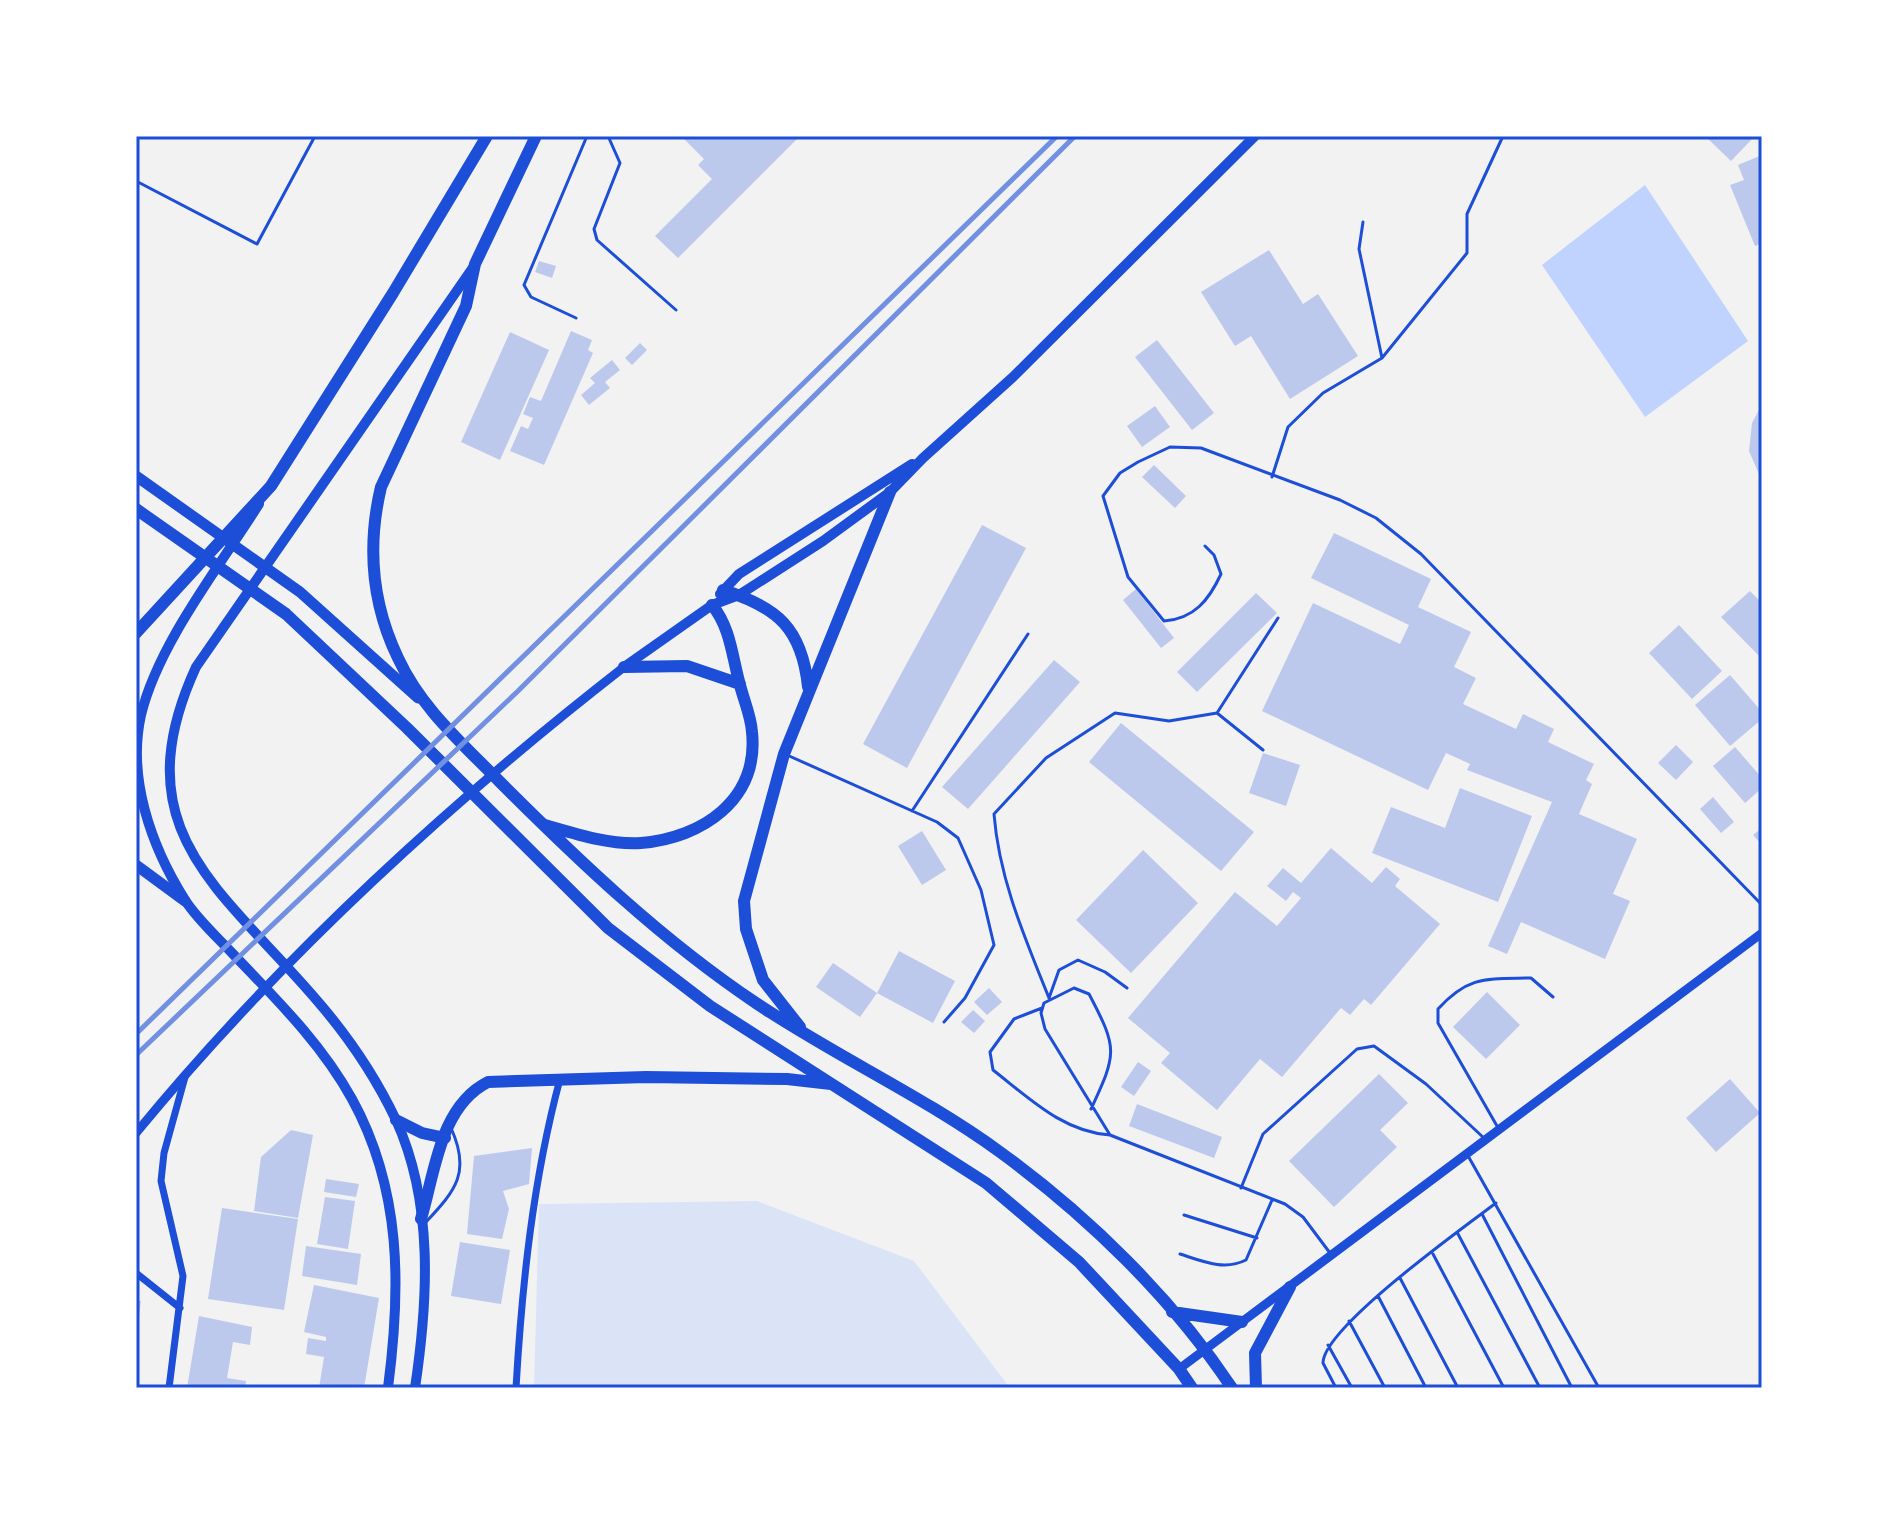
<svg xmlns="http://www.w3.org/2000/svg" width="1898" height="1524" font-family="'Roboto Serif',serif">
	<style>
		.green { fill: #dbe4f7 }
		.water { fill: #bfd3fe }
		.building { fill: #bdc9ec }
		.lines { fill: none; stroke-linecap: round; stroke-linejoin: round }
		.path { stroke: #1d4ed8; stroke-width: 3 }
		.service { stroke: #1d4ed8; stroke-width: 3 }
		.minor { stroke: #1d4ed8; stroke-width: 7 }
		.tertiary { stroke: #1d4ed8; stroke-width: 9 }
		.secondary { stroke: #1d4ed8; stroke-width: 10 }
		.primary { stroke: #1d4ed8; stroke-width: 11 }
		.trunk { stroke: #1d4ed8; stroke-width: 12 }
		.rail { stroke: #7290e2; stroke-width: 5 }
		.neatline { fill: none; stroke: #1d4ed8; stroke-width: 3 }
	</style>
	<rect width="100%" height="100%" fill="#f2f2f2"/>
	<path class="green" d="M757 1201 914 1261 1010 1388H534L539 1204Z"/>
	<path class="water" d="M1645 185 1748 341 1645 417 1542 265Z"/>
	<path class="building" d="M681 136H800L678 258 655 236 712 179 698 165 704 159Z
		M1705 136H1755L1731 161Z
		M1762 155V243L1755 246 1730 185 1744 180 1738 165Z
		M1269 250 1303 304 1318 294 1358 356 1290 399 1251 336 1235 346 1201 292Z
		M539 261 556 266 552 278 535 272Z
		M571 331 592 340 588 350 593 353 544 465 510 451 521 426 528 429 533 418 523 414 530 397 541 401Z
		M510 332 549 350 500 460 461 442Z
		M1157 340 1214 413 1192 430 1135 357Z
		M640 343 647 350 632 365 625 358Z
		M612 360 620 370 605 382 610 388 589 405 581 395 595 383 590 378Z
		M1762 404V481L1749 451 1752 423Z
		M1155 406 1170 427 1142 447 1127 426Z
		M1154 465 1186 496 1175 508 1142 477Z
		M982 525 1026 548 907 768 863 744Z
		M1334 533 1431 579 1418 607 1471 632 1454 667 1476 678 1463 704 1516 729 1523 714 1554 729 1548 742 1594 764 1586 780 1592 784 1579 814 1637 839 1613 894 1630 901 1605 959 1521 922 1507 954 1488 946 1552 802 1467 770 1470 764 1446 753 1428 790 1262 711 1313 603 1400 644 1409 625 1311 578Z
		M1136 589 1174 638 1161 648 1123 600Z
		M1750 591 1762 603V659L1721 617Z
		M1256 593 1277 613 1197 692 1177 672Z
		M1679 625 1722 671 1692 699 1649 653Z
		M1054 660 1080 682 968 809 942 787Z
		M1730 675 1762 712V719L1730 746 1695 705Z
		M1121 723 1254 832 1221 871 1089 762Z
		M1676 745 1693 762 1676 780 1658 763Z
		M1735 747 1762 778V788L1745 803 1713 766Z
		M1263 753 1300 765 1286 806 1249 793Z
		M1460 788 1532 816 1498 902 1372 853 1391 807 1445 828Z
		M1713 797 1734 822 1721 833 1700 809Z
		M1762 828V845L1753 835Z
		M922 831 946 870 922 885 898 846Z
		M1331 848 1372 883 1386 867 1400 879 1395 886 1440 924 1371 1005 1364 999 1350 1015 1341 1008 1282 1077 1260 1059 1217 1110 1161 1063 1170 1053 1128 1018 1235 892 1277 926 1301 898 1293 892 1286 901 1267 886 1283 868 1301 883Z
		M1143 850 1198 903 1131 973 1076 920Z
		M899 951 955 981 933 1023 877 993 860 1017 816 987 833 963 877 993Z
		M989 988 1002 1002 987 1015 974 1002Z
		M1487 992 1520 1025 1486 1059 1453 1027Z
		M973 1010 985 1021 974 1033 961 1022Z
		M1138 1062 1151 1071 1134 1096 1121 1087Z
		M1379 1074 1408 1103 1380 1130 1397 1147 1334 1207 1289 1161Z
		M1730 1079 1760 1113 1716 1152 1686 1118Z
		M1137 1104 1222 1137 1214 1158 1129 1126Z
		M291 1130 313 1135 298 1218 254 1211 261 1157Z
		M532 1148 529 1184 503 1191 509 1209 502 1239 467 1234 474 1156Z
		M326 1179 359 1184 356 1197 324 1192Z
		M325 1197 355 1201 348 1249 317 1244Z
		M222 1208 298 1219 284 1310 208 1299Z
		M460 1242 510 1250 501 1304 451 1296Z
		M306 1246 361 1254 357 1285 302 1276Z
		M314 1285 379 1298 364 1388H319L324 1357 306 1354 308 1338 326 1341V1337L304 1332Z
		M136 1300 141 1301 138 1324H136Z
		M199 1316 252 1327 250 1345 233 1342 227 1378 246 1381 245 1388H187Z"/>
	<g class="lines">
		<path class="path" d="M136 181 257 244 315 136"/>
		<path class="service" d="M608 136 620 163 594 229 597 240 676 310
			M576 318 531 297 524 285 587 136
			M1382 358 1467 253V214L1503 136
			M1272 477 1288 427 1323 393 1382 358 1359 249 1363 222
			M1205 546 1214 555 1221 574C1209 600 1194 619 1164 621L1128 577 1103 496 1120 473 1138 462 1170 447 1201 448 1340 500 1376 518 1421 554 1762 905
			M1217 713 1263 750
			M787 755 937 822 958 838 981 890 994 945 965 998 944 1022
			M912 811 1028 634
			M1049 998C1025 938 999 879 994 814L1046 758 1115 713 1169 721 1217 713 1278 618
			M1049 998 1059 970 1078 960 1105 972 1127 988
			M1042 1008 1014 1019 990 1052 993 1070C1029 1098 1063 1132 1110 1135
			M1091 1109C1117 1053 1118 1049 1089 994L1074 988 1044 1003 1041 1013 1045 1029 1110 1135 1285 1204 1303 1217 1330 1253
			M1497 1126 1438 1023V1009C1469 975 1487 979 1531 978L1553 997
			M1467 1154 1599 1388
			M1241 1188 1263 1134 1357 1049 1374 1046 1426 1084 1485 1139
			M1482 1214 1572 1388
			M1184 1215 1257 1238
			M426 1222C456 1190 471 1172 451 1128
			M1458 1234 1540 1388
			M1180 1254C1202 1261 1224 1271 1246 1260L1272 1200
			M1433 1254 1504 1388
			M1400 1278 1458 1388
			M1378 1296 1426 1388
			M1349 1321 1385 1388
			M1328 1345 1352 1388
			M1336 1388 1323 1363C1323 1328 1464 1227 1496 1203"/>
		<path class="minor" d="M136 1273 180 1308
			M169 1388 183 1276 161 1181 164 1153 185 1077
			M516 1388C522 1284 533 1180 560 1079"/>
		<path class="tertiary" d="M136 1133C279 959 447 805 624 667
			M1179 1369 1762 933"/>
		<path class="secondary" d="M259 504C220 566 158 644 141 715 127 778 151 846 185 900 197 919 217 937 233 954 276 999 321 1043 352 1099 402 1190 401 1288 388 1388
			M720 594 739 574 912 464
			M624 667 712 605 739 595 823 541 890 492 923 458 1013 377 1255 136
			M415 1388C428 1301 434 1203 396 1120 377 1080 349 1038 320 1004 224 890 120 833 196 667L474 266"/>
		<path class="primary" d="M136 476 300 592 418 698
			M136 865 185 901"/>
		<path class="trunk" d="M536 136 475 264 466 306 381 487C367 546 371 602 398 658 421 708 462 743 500 782 580 862 662 940 756 1003 835 1056 923 1096 1000 1152 1088 1216 1172 1298 1232 1388
			M136 509 286 614 407 728 608 928 710 1006 986 1183 1079 1262 1179 1369 1192 1388
			M723 590C777 607 802 628 808 687
			M136 633 271 486 393 293 487 136
			M624 667 687 666 740 684
			M545 825C576 834 609 845 641 843 702 838 759 800 752 732 751 716 744 701 740 685 732 657 731 628 712 605
			M800 1027 763 980 746 929 744 901 784 754 890 492
			M396 1120 422 1133 445 1138
			M421 1219C435 1172 440 1106 488 1082L646 1077 787 1079 831 1084
			M1172 1312 1242 1322
			M1256 1388 1255 1353 1290 1287"/>
		<path class="rail" d="M136 1034 1057 136
			M136 1055 518 691 1075 136"/>
	</g>
	<rect width="1898" height="1524" fill="none" stroke="#ffffff" stroke-width="276"/>
	<rect x="138" y="138" width="1622" height="1248" class="neatline"/>
</svg>
